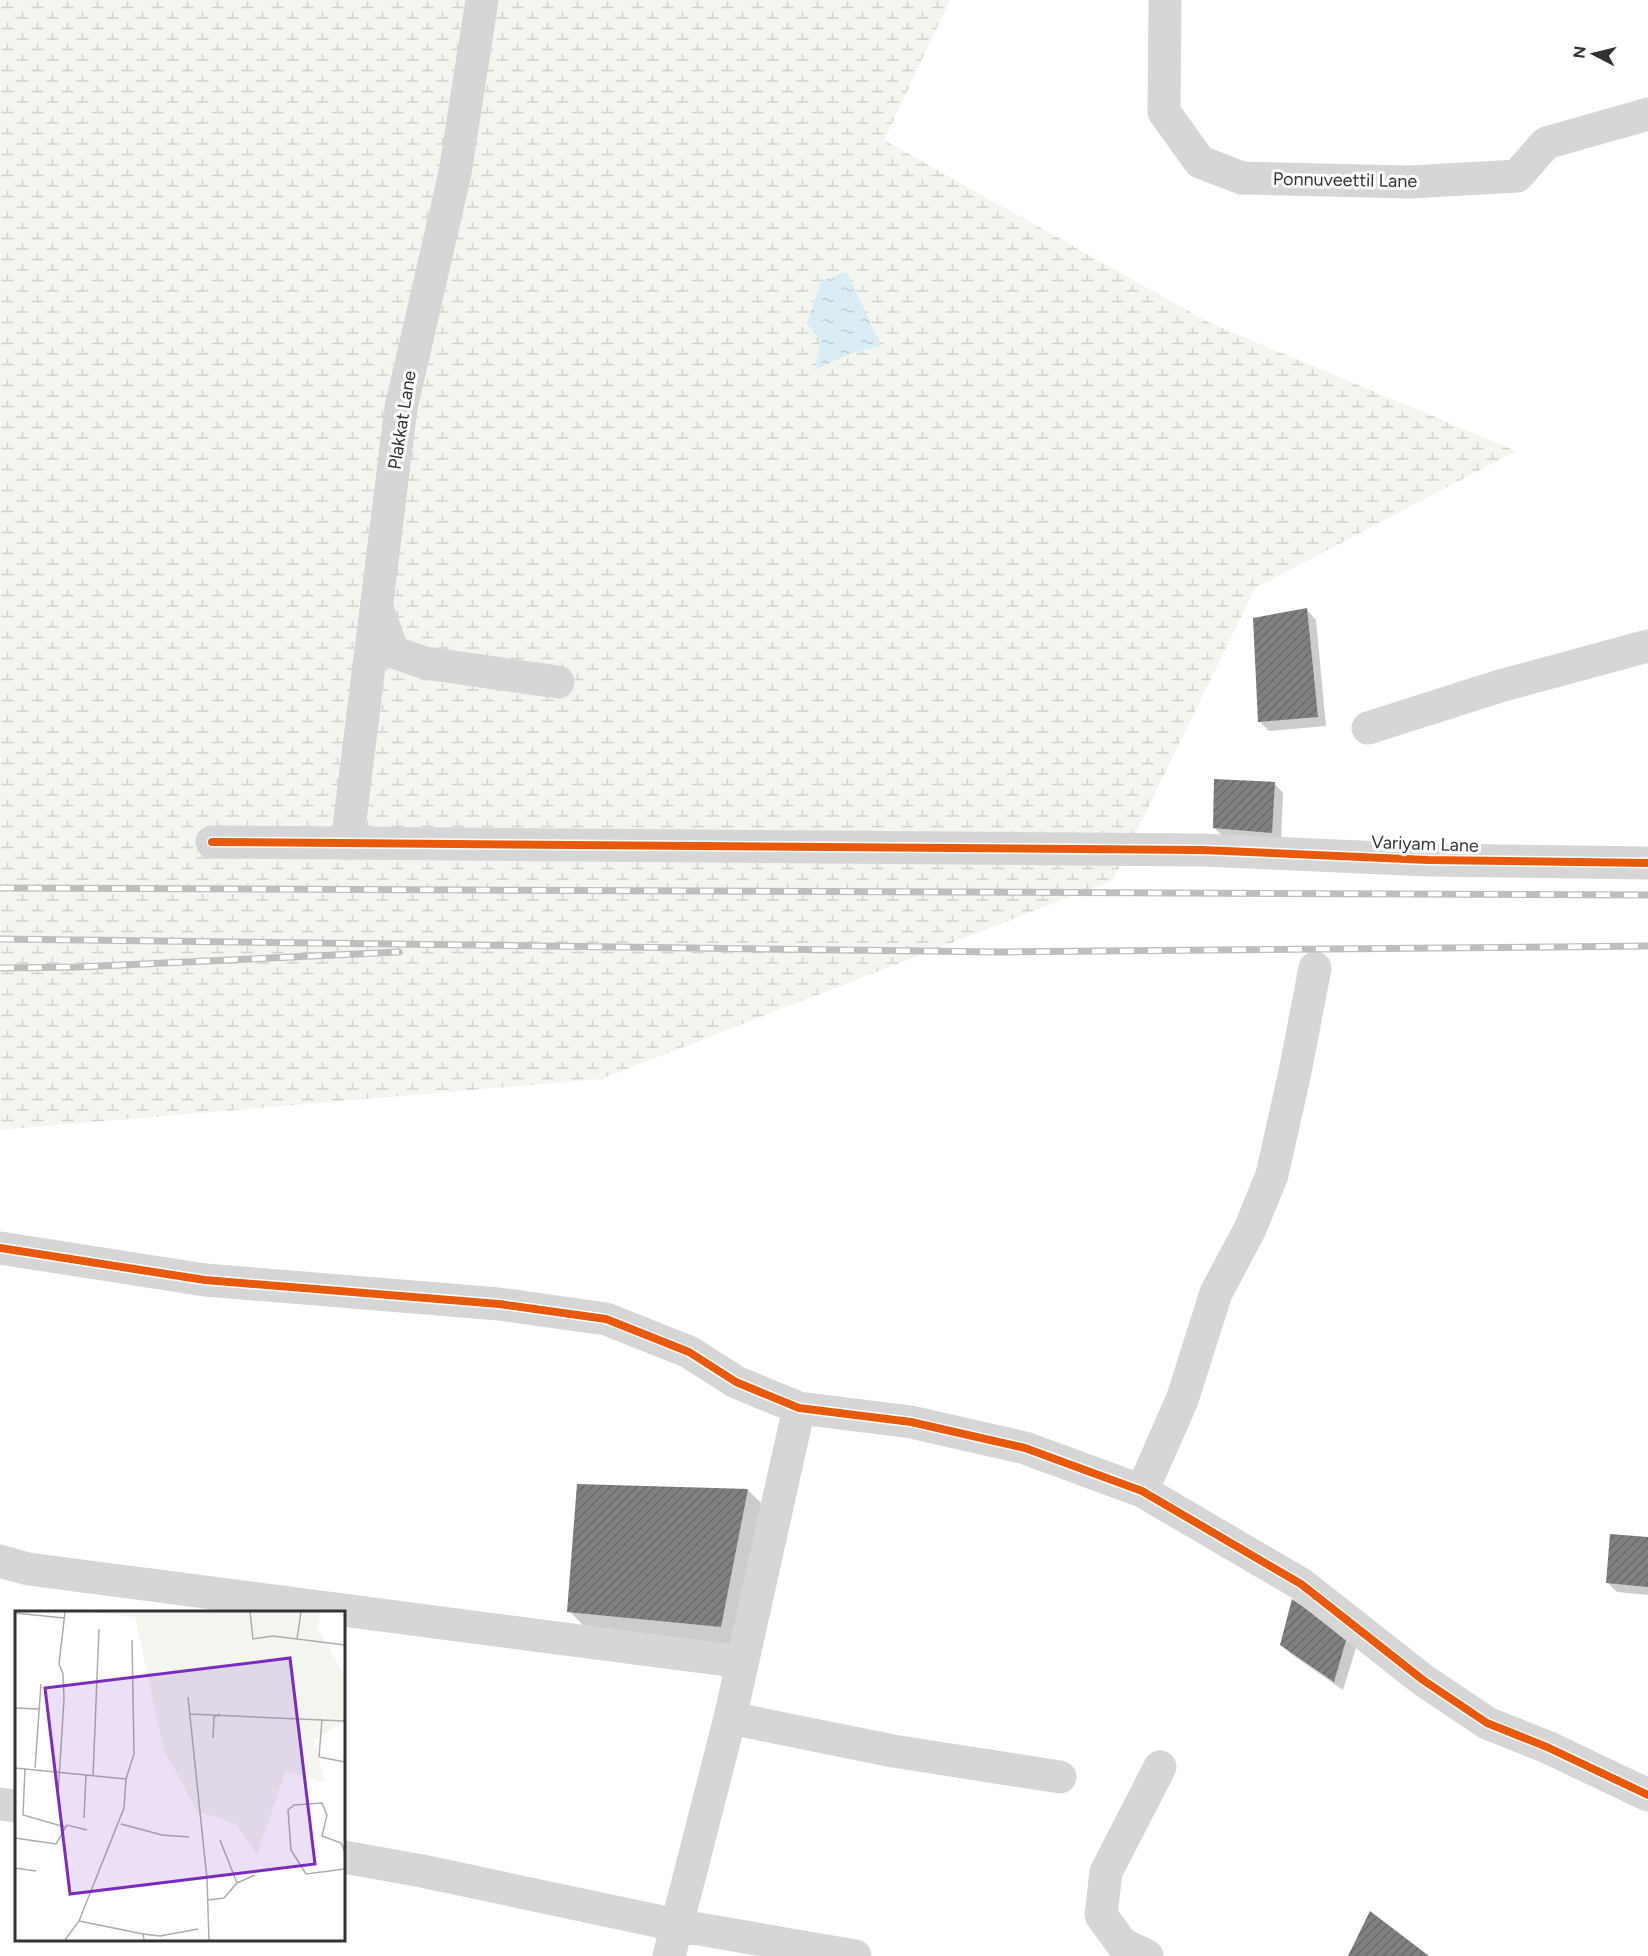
<svg xmlns="http://www.w3.org/2000/svg" width="1648" height="1956" font-family="Figtree,sans-serif">
	<style>
		.wetland { fill: url(#wetland-marsh) }
		.water { fill: url(#water-ripples) }
		.shadow { fill: #0003 }
		.building { fill: url(#building-hatch) }
		.lines { fill: none; stroke-linecap: round; stroke-linejoin: round }
		.minor { stroke: #d6d6d6; stroke-width: 33 }
		.rail-casing { stroke: #bebebe; stroke-width: 7 }
		.rail { stroke: #fff; stroke-width: 4.5; stroke-dasharray: 14; stroke-linecap: butt }
		.cycleway-casing { stroke: #fff; stroke-width: 11 }
		.cycleway { stroke: #e8590c; stroke-width: 8 }
		.labels { text-anchor: middle; dominant-baseline: central; stroke-width: 6; stroke-linejoin: round; paint-order: stroke }
		.street-label { font-size: 18px; fill: #323232; stroke: #fff }
		.inset-road { fill: none; stroke: #adadad; stroke-width: 1.5 }
		.view { fill: #7b2cbf; fill-opacity: 0.15; stroke: #7b2cbf; stroke-width: 3 }
		.inset-edge { fill: none; stroke: #323232; stroke-width: 3 }
	</style>
	<defs>
		<pattern id="wetland-marsh" width="20" height="14" patternUnits="userSpaceOnUse" patternTransform="scale(1.5)"><rect width="20" height="14" fill="#f3f6ee"/><path d="M1 5h8M5 5V1M11 12h8M15 12V8" fill="none" stroke="#d1d3cd"/></pattern>
		<pattern id="water-ripples" width="26" height="14" patternUnits="userSpaceOnUse" patternTransform="scale(1.5)"><rect width="26" height="14" fill="#dbedf4"/><path d="M2 4q2-2 4 0t4 0M15 11q2-2 4 0t4 0" fill="none" stroke="#bcccd2"/></pattern>
		<pattern id="building-hatch" width="6" height="6" patternUnits="userSpaceOnUse" patternTransform="scale(1.5)"><rect width="6" height="6" fill="#808080"/><path d="M-1 1l2-2M0 6l6-6M5 7l2-2" fill="none" stroke="#696969"/></pattern>
	</defs>
	<rect width="100%" height="100%" fill="#fff"/>
	<path class="wetland" d="M0 0H950L884 140 1210 323 1516 451 1255 588 1113 880 601 1079 0 1130Z"/>
	<path class="water" d="M847 272 881 346 851 353 815 370 820 341 807 323 821 281Z"/>
	<path class="shadow" d="M1307 610 1316 620 1326 726 1269 731 1259 721Z
		M1274 783 1283 793 1281 842 1224 837 1214 828Z
		M578 1486 748 1490 767 1509 740 1646 588 1630 569 1611Z
		M1648 1539V1595L1617 1592 1608 1583Z
		M1346 1638 1356 1648 1343 1690 1291 1654 1282 1645Z"/>
	<path class="building" d="M1307 608 1318 717 1258 722 1253 618Z
		M1214 779 1275 782 1272 833 1213 828Z
		M577 1484 748 1489 721 1627 567 1612Z
		M1610 1534 1648 1537V1587L1606 1583Z
		M1292 1599 1347 1637 1334 1682 1280 1645Z
		M1370 1911 1429 1956H1348Z"/>
	<g class="lines">
		<path class="minor" d="M1165 0 1164 112 1200 162 1242 178 1410 182 1517 176 1546 143 1648 114
			M378 611 393 652 425 663 558 682
			M1368 728 1500 686 1648 646
			M212 842 1202 850 1428 860 1648 863
			M347 844 401 408 455 173 482 0
			M0 1248 205 1280 499 1304 606 1319 689 1352 736 1382 799 1408 911 1422 1025 1448 1142 1491 1301 1584 1423 1680 1487 1723 1547 1747 1648 1795
			M1142 1491 1182 1400 1216 1293 1250 1229 1272 1175 1295 1072 1315 968
			M0 1561 28 1569 742 1662
			M730 1718 893 1751 1060 1777
			M0 1804 16 1806
			M344 1857 422 1871 676 1925 855 1956
			M669 1956 730 1718 799 1408
			M1147 1956 1122 1944 1101 1915 1106 1872 1160 1767"/>
		<defs>
			<path id="rail" d="M0 888 1648 895
				M0 939 1001 952 1648 946
				M0 968 79 967 399 952"/>
		</defs>
		<use href="#rail" class="rail-casing"/>
		<use href="#rail" class="rail"/>
		<defs>
			<path id="cycleway" d="M212 842 1202 850 1428 860 1648 863
				M0 1248 205 1280 499 1304 606 1319 689 1352 736 1382 799 1408 911 1422 1025 1448 1142 1491 1301 1584 1423 1680 1487 1723 1547 1747 1648 1795"/>
		</defs>
		<use href="#cycleway" class="cycleway-casing"/>
		<use href="#cycleway" class="cycleway"/>
	</g>
	<g class="labels">
		<g class="street-label">
			<text transform="translate(1345 180) rotate(1)">Ponnuveettil Lane</text>
			<text transform="translate(402 420) rotate(-81)">Plakkat Lane</text>
			<text transform="translate(1425 844) rotate(2)">Variyam Lane</text>
		</g>
	</g>
	<g transform="translate(15 1611)">
		<rect width="330" height="330" fill="#fff"/>
		<path d="M77 1H306L302 16 330 65V111L299 129 310 172 271 160 242 243 221 213 182 200 149 139 120 6Z" fill="#f3f6ee"/>
		<path class="inset-road" d="M235 1 238 28 258 25 330 34M0 2 49 7M282 28 286 1M173 86 192 268 194 329M0 97 24 98M175 103 330 110M307 108 304 146 330 151M198 127 199 106 205 103M0 157 111 168M10 157 8 204 50 216M20 157 26 73M78 165 84 18M43 184 49 88 48 63 44 53 50 1M69 207 71 164M106 213 147 224 174 226M0 227 41 233 52 214 72 219M330 241 326 232 307 225 312 204 307 192 279 194 273 199 276 239 291 263 330 258M0 257 21 260M222 272 240 264M193 289 209 287 222 272 205 229M64 310 128 323 129 329M128 323 145 325 183 318M50 329 64 310 109 197 111 168 119 143 117 29"/>
		<path class="view" d="M275 47 300 253 55 283 30 77Z"/>
		<rect width="330" height="330" class="inset-edge"/>
	</g>
	<g transform="translate(1594 54) rotate(277)" stroke="#ffffff" stroke-width="4.5" paint-order="stroke">
	<path d="M0-4.5L10 22L0 15L-10 22Z" fill="#323232"/>
	<text y="-9" font-size="16" font-weight="bold" text-anchor="middle" fill="#323232">N</text>
	</g>
</svg>
